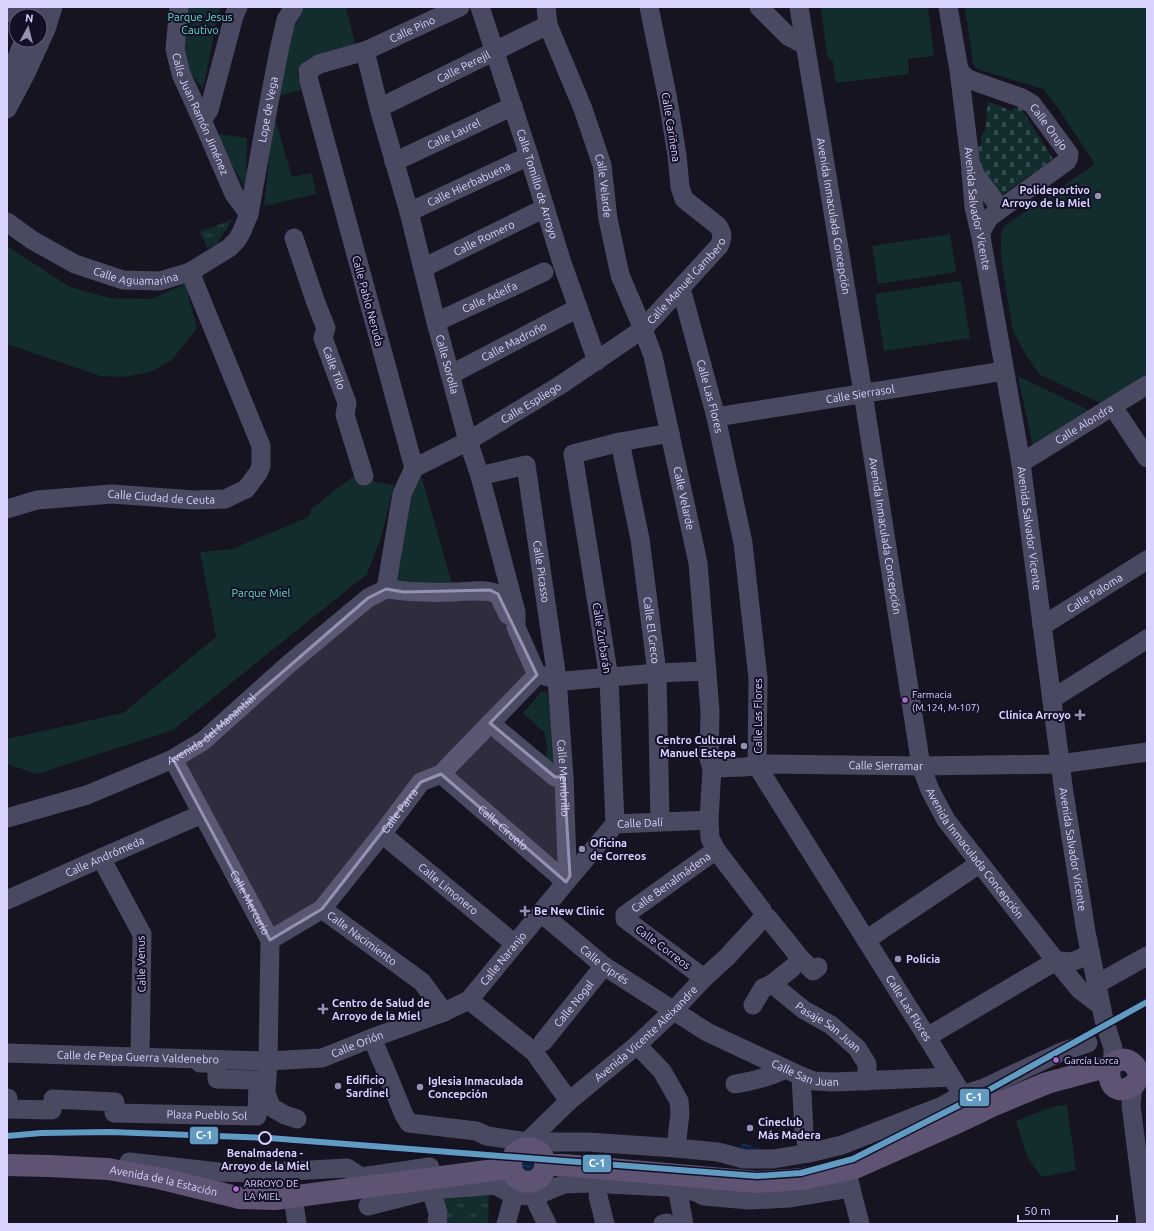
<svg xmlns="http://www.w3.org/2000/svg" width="1154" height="1231" font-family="Ubuntu,sans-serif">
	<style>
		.grass { fill: url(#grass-tufts) }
		.cemetery { fill: url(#cemetery-stones) }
		.green { fill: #132c2d }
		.water { fill: url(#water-ripples) }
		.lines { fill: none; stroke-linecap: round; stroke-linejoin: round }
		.minor { stroke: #4a4962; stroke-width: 19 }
		.major { stroke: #5e5373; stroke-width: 22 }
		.rail-1-casing { stroke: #130f26; stroke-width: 9 }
		.rail-1 { stroke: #619bc1; stroke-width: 6 }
		.marked { fill: #9591b1; fill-opacity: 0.2; stroke: #9591b1; stroke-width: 3; stroke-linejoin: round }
		.poi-dot { fill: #9591b1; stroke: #130f26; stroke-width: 1.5 }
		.bus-dot { fill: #b06ccc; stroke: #130f26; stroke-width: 1.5 }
		.stop-dot { fill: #130f26; stroke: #d9d4ff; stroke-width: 2 }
		.labels { text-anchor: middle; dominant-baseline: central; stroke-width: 4; stroke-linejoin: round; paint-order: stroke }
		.bus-label { font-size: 10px; fill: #d9d4ff; stroke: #130f26; text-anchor: start }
		.park-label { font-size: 11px; fill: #5fe0c0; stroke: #130f26 }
		.street-label { font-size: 11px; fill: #d9d4ff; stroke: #130f26 }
		.poi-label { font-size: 11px; font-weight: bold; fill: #d9d4ff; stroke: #130f26; text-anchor: start }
		.stop-label { font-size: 11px; font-weight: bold; fill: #d9d4ff; stroke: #130f26 }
		.line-badge { stroke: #130f26; stroke-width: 1.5 }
		.badge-label { font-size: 11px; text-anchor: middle; font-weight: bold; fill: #fff }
	</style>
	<defs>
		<pattern id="grass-tufts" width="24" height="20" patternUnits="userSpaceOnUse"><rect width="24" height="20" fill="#132c2d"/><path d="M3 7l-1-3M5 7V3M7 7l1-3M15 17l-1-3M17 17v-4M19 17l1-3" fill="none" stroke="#354a4c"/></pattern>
		<pattern id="cemetery-stones" width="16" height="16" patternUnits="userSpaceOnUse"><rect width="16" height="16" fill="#132c2d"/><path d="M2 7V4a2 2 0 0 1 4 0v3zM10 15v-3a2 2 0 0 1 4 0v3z" fill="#354a4c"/></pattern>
		<pattern id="water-ripples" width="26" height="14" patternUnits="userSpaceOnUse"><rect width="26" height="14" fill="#0d2144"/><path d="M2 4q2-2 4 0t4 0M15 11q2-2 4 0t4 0" fill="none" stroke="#304060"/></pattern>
	</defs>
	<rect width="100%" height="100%" fill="#161421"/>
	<path class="grass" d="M233 219 216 245 207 248 200 232Z
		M443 1190 489 1192 488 1224H440Z"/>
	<path class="cemetery" d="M988 101 1011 111 1019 105 1053 159 1002 195 976 164 974 151 982 143 980 138 985 131Z"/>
	<path class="green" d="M185 7H221L218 15 203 89 189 71 181 48Z
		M307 7H346L356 47 306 60 297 71 301 90 279 96 290 35 303 10Z
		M821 7H928L934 56 908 59 909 74 836 83 833 62 827 56Z
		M965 7H1147V375L1103 404 1040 375 1026 355 1012 329 1001 255V235L1003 227 1095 164 1058 108 1043 89 977 69 973 64Z
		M274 115 292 177 312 173 316 194 264 206Z
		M213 133 247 138 246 189Z
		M950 234 956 272 878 284 872 246Z
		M7 246 70 287 109 298 151 299 185 284 197 328 171 361 151 372 123 377 100 376 7 344Z
		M961 281 970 338 884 351 875 294Z
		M1018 376 1092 412 1033 446Z
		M356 474 369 477 375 482 394 485 382 535 367 574 173 730 37 774 7 764V739L123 713 216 637 200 552 232 549 304 519 310 515 311 509Z
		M421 475 452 584 397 583 395 572 412 491Z
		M541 692H546L548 695 554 756V763L552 764 546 758 547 746 544 732 523 713Z
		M1067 1105 1076 1170 1041 1177 1027 1156 1016 1121 1052 1107Z"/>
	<path class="water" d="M741 1143 762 1149 755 1153 740 1152Z
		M517 1167a8 8 0 1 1 16 0a8 8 0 1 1-16 0Z"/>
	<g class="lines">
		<g class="minor">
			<path id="s1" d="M179 7 175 49 181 74 202 120 234 194 249 214"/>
			<path id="s2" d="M480 7 529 156 562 263 597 361"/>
			<path id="s3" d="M546 7 548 25 583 109 602 165 608 219 620 275 643 329 653 356 698 563 710 711 709 759 712 768 709 820 710 838 716 850 729 867 762 910 764 917 768 918 801 959 796 963"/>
			<path d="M759 7 788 36 805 45"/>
			<path id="s4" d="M799 7 863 393 921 766 930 790 946 820 1056 961 1080 990 1101 1006"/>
			<path id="s5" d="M948 7 959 70 970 160 974 207 981 237 1021 463 1064 793 1086 932 1104 1020 1113 1048V1063"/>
			<path d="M7 13 36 9"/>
			<path id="s6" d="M365 51 379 108 409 212 436 322 468 441 480 476 516 612V627L537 675"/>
			<path id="s7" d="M959 70 963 75 968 79 1022 98 1032 104 1069 154 1068 159 1067 161 1002 208 989 218 982 230 981 237"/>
			<path d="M7 76 16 60 24 40"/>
			<path id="s8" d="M379 108 548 25"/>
			<path d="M7 109 26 73 46 29 53 7"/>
			<path d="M202 120 209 110 234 16 238 7"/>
			<path id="s9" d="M394 162 513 106"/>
			<path d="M972 167 976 176 998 205 1002 208"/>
			<path id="s10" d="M409 212 529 156"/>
			<path id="s11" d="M7 222 32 240 75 264 123 280 160 281 190 272 229 248 237 240 242 231 249 214 270 97 280 46 286 20 294 7"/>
			<path id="s12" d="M294 238 316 303 326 328 323 338 347 403 345 415 364 476"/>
			<path id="s13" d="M423 268 545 208"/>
			<path id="s14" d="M681 288 716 417 743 543 758 678 757 766 927 1037 974 1114"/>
			<path id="s15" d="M436 322 544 272"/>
			<path id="s16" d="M450 375 578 308"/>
			<path d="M1113 407 1147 458"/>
			<path id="s17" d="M716 417 1004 371"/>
			<path id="s18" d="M620 442 640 539 657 673 660 821"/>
			<path id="s19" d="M1021 463 1147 385"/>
			<path id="s20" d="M414 468 468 441 562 384 643 329 719 246C723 238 723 233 718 226L684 199 680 187 677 155 668 100 649 7"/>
			<path id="s21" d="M480 476 526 465 557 679 564 777 567 862 570 876"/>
			<path id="s22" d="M7 509 37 500 112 494 194 500 225 499 246 489 258 473 261 466V446L190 272"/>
			<path id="s23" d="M386 589 402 494 414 468 309 81 308 71 319 64 365 51 460 7"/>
			<path d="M386 589C408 592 430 593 452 592 467 592 484 588 498 594L508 615"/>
			<path id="s24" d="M1042 626 1147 560"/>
			<path d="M545 676 565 681 657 673 707 671"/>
			<path d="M1052 699 1147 639"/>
			<path d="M490 723 555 777H564"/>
			<path id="s25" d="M173 759 270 940 268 1061 266 1093 271 1107 285 1115 297 1119"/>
			<path id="s26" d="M712 768 744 767 768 764 921 766 1060 764 1147 752"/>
			<path id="s27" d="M441 774 566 882"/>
			<path id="s28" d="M7 818 87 795 173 759 203 741 290 663 368 598 386 589"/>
			<path d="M615 824 609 678 573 454 620 442 670 433"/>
			<path id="s29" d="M382 834 515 944"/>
			<path d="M101 858 142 934 140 1057"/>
			<path id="s30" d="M7 900 101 858 202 814"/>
			<path id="s31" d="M322 909 382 834 421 782 441 774 537 675"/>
			<path id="s32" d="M541 913 604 966 707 1032 801 1076 814 1081 835 1082 951 1077"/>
			<path id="s33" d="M270 940 322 909 422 982 444 1012"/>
			<path d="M866 940 979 864"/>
			<path d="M801 959 813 971 818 967"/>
			<path id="s34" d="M704 978 625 919V915L716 850"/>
			<path id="s35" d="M772 984 804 1010 831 1025 857 1048 867 1064V1081"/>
			<path d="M1097 984 1147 956"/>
			<path d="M469 1000 534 1052 569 1101"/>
			<path d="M753 1005 763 988 772 984 792 968"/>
			<path d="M927 1037 1056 961C1060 960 1065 962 1069 962 1078 961 1084 957 1090 952"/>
			<path d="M372 1038 386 1071 404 1115 409 1123 476 1131 487 1136 527 1142H588L676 1148 718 1152 744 1159H773L809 1153 842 1145 942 1106 962 1095 984 1088 1061 1052 1088 1043"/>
			<path id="s36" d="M543 1042 604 966"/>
			<path d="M637 1045 662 1071 679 1101 680 1113 676 1148"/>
			<path id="s37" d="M7 1053 268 1061 322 1058 372 1038 444 1012 469 1000 566 882 615 824 709 820"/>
			<path d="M801 1076 804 1131 809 1153"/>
			<path d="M735 1084C752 1081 770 1077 785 1069"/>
			<path d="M1133 1085 1131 1105 1146 1224"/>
			<path id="s38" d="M7 1098H8V1109L52 1110 53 1099 115 1102 114 1113 257 1116 258 1080 217 1079V1063H200"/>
			<path id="s39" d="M527 1148V1142L569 1101 637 1045 674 1010 704 978 727 957 764 917"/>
			<path d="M129 1162 219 1172 253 1173 347 1168 361 1177 430 1167"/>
			<path d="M675 1176 677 1188 684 1224"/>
			<path d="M848 1177 860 1224"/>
			<path d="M431 1190 438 1213 437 1224"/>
			<path d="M535 1196 538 1206 547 1224"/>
			<path d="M598 1196 605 1224"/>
			<path d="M293 1197 297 1224"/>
			<path d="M368 1206 431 1190 495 1185 514 1195 535 1196 564 1184 587 1183 668 1187 696 1192 704 1196 749 1200 790 1198 851 1188"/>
			<path d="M506 1224 514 1195"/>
			<path d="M663 1224 667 1223"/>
		</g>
		<g class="major">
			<circle cx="528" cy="1165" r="17"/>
			<path id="s40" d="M7 1165 49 1166 108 1169 158 1178 240 1198 275 1199 510 1168"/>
			<path d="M545 1165H564L757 1182 802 1179 855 1168 952 1125 994 1105 1047 1083 1110 1066C1117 1059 1127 1057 1134 1065 1151 1082 1115 1102 1110 1079 1109 1074 1109 1071 1110 1066"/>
		</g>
		<defs>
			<path id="rail-1" d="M7 1136 41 1133 111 1132 269 1138 757 1176 801 1173 853 1159 985 1092 1147 1002"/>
		</defs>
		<use href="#rail-1" class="rail-1-casing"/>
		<use href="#rail-1" class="rail-1"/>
	</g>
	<path class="marked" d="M386 589 404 592 490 590 498 594 537 675 490 723 555 777H564L570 876 566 882 441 774 421 782 322 909 270 940 173 759 203 741 368 598Z"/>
	<g class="poi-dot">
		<circle cx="1098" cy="196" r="4"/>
		<path d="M1078 709h4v4h4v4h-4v4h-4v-4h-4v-4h4z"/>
		<circle cx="744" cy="746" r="4"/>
		<circle cx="582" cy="849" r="4"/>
		<path d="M523 905h4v4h4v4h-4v4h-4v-4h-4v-4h4z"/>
		<circle cx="898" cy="959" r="4"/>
		<path d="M321 1003h4v4h4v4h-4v4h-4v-4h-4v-4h4z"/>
		<circle cx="338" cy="1086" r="4"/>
		<circle cx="420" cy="1087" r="4"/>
		<circle cx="750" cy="1128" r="4"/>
	</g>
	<g class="bus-dot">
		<circle cx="905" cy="700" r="3.5"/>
		<circle cx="1056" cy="1060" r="3.5"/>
		<circle cx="236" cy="1189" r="3.5"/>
	</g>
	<circle class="stop-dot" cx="265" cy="1138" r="6"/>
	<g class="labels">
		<g class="bus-label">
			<text x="912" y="694">Farmacia<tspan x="912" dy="13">(M.124, M-107)</tspan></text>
			<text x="1064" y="1060">García Lorca</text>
			<text x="244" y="1183">ARROYO DE<tspan x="244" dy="13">LA MIEL</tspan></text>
		</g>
		<g class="park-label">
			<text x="200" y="17">Parque Jesus<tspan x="200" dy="13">Cautivo</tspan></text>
			<text x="261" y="593">Parque Miel</text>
		</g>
		<g class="street-label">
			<text stroke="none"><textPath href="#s23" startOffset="649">Calle Pino</textPath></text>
			<text stroke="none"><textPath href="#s8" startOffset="94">Calle Perejil</textPath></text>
			<text stroke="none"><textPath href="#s11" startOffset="391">Lope de Vega</textPath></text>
			<text stroke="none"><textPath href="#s1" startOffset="112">Calle Juan Ramón Jiménez</textPath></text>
			<text transform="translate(671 127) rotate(81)">Calle Cariñena</text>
			<text stroke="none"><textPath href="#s7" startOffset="110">Calle Orujo</textPath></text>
			<text stroke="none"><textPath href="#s9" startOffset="66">Calle Laurel</textPath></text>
			<text stroke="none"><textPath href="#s10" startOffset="66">Calle Hierbabuena</textPath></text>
			<text stroke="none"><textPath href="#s2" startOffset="186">Calle Tomillo de Arroyo</textPath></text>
			<text stroke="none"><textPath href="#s3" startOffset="189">Calle Velarde</textPath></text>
			<text stroke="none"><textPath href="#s5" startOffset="204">Avenida Salvador Vicente</textPath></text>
			<text stroke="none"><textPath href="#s4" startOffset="212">Avenida Inmaculada Concepción</textPath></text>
			<text stroke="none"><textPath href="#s13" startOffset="68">Calle Romero</textPath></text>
			<text stroke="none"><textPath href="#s11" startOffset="143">Calle Aguamarina</textPath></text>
			<text stroke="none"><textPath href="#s20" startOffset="333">Calle Manuel Gambero</textPath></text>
			<text stroke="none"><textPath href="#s15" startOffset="59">Calle Adelfa</textPath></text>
			<text transform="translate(368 301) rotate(75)">Calle Pablo Neruda</text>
			<text stroke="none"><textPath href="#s16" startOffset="72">Calle Madroño</textPath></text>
			<text stroke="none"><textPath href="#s6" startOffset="324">Calle Sorolla</textPath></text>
			<text stroke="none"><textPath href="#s12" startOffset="138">Calle Tilo</textPath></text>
			<text stroke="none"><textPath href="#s17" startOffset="146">Calle Sierrasol</textPath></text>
			<text stroke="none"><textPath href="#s14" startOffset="112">Calle Las Flores</textPath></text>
			<text stroke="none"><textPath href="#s20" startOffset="134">Calle Espliego</textPath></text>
			<text stroke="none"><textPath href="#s19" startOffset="74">Calle Alondra</textPath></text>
			<text stroke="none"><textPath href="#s22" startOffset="156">Calle Ciudad de Ceuta</textPath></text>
			<text stroke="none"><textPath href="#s3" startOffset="513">Calle Velarde</textPath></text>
			<text stroke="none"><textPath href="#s5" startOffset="528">Avenida Salvador Vicente</textPath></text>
			<text stroke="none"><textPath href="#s4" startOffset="536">Avenida Inmaculada Concepción</textPath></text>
			<text stroke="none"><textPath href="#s21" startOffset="155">Calle Picasso</textPath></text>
			<text stroke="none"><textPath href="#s24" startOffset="62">Calle Paloma</textPath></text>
			<text stroke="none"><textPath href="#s18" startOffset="191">Calle El Greco</textPath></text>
			<text transform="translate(602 638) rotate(81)">Calle Zurbarán</text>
			<text transform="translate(758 716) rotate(-90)">Calle Las Flores</text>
			<text stroke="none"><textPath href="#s28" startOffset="225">Avenida del Manantial</textPath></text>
			<text stroke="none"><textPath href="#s26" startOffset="174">Calle Sierramar</textPath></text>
			<text stroke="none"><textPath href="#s21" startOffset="363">Calle Membrillo</textPath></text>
			<text stroke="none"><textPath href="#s31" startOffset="125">Calle Parra</textPath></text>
			<text stroke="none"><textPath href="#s37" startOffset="727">Calle Dalí</textPath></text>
			<text stroke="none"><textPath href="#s27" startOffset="82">Calle Ciruelo</textPath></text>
			<text stroke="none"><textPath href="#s5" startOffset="852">Avenida Salvador Vicente</textPath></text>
			<text stroke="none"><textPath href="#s4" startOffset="872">Avenida Inmaculada Concepción</textPath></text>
			<text stroke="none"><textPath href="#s30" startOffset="107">Calle Andrómeda</textPath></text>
			<text stroke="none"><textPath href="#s34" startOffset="159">Calle Benalmádena</textPath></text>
			<text stroke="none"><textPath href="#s29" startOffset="86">Calle Limonero</textPath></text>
			<text stroke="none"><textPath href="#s25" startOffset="163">Calle Mercurio</textPath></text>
			<text stroke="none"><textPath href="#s33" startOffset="110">Calle Nacimiento</textPath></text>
			<text transform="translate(663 947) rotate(37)">Calle Correos</text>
			<text stroke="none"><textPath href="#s37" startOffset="527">Calle Naranjo</textPath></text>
			<text transform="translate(141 964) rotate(-91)">Calle Venus</text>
			<text stroke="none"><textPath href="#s32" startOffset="82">Calle Ciprés</textPath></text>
			<text stroke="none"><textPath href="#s36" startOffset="49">Calle Nogal</textPath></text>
			<text stroke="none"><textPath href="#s14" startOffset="772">Calle Las Flores</textPath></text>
			<text stroke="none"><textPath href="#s35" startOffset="71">Pasaje San Juan</textPath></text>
			<text stroke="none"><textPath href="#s39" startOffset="167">Avenida Vicente Aleixandre</textPath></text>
			<text stroke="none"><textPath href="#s37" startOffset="353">Calle Orión</textPath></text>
			<text stroke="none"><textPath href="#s37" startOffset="131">Calle de Pepa Guerra Valdenebro</textPath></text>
			<text stroke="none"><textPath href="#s32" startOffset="312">Calle San Juan</textPath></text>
			<text stroke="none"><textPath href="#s38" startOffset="233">Plaza Pueblo Sol</textPath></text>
			<text stroke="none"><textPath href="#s40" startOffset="158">Avenida de la Estación</textPath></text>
		</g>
		<g class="poi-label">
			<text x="1090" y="190" text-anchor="end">Polideportivo<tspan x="1090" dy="13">Arroyo de la Miel</tspan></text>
			<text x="1071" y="715" text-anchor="end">Clínica Arroyo</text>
			<text x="736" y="740" text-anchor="end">Centro Cultural<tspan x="736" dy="13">Manuel Estepa</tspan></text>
			<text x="590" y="843">Oficina<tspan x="590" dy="13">de Correos</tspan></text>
			<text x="534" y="911">Be New Clinic</text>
			<text x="906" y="959">Policia</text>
			<text x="332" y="1003">Centro de Salud de<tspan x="332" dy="13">Arroyo de la Miel</tspan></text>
			<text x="346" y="1080">Edificio<tspan x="346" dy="13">Sardinel</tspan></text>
			<text x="428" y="1081">Iglesia Inmaculada<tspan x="428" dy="13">Concepción</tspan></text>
			<text x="758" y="1122">Cineclub<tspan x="758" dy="13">Más Madera</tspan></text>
		</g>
		<g class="stop-label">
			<text x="265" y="1153">Benalmadena -<tspan x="265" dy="13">Arroyo de la Miel</tspan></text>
		</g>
	</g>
	<g class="line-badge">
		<rect x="959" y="1088" width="31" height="19" rx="4" fill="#619bc1"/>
		<rect x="189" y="1126" width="30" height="19" rx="4" fill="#619bc1"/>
		<rect x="582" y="1154" width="30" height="19" rx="4" fill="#619bc1"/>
	</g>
	<g class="badge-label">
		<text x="974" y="1101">C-1</text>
		<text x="204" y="1139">C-1</text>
		<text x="597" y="1167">C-1</text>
	</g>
	<rect width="1154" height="1231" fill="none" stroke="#d9d4ff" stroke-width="16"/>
	<g transform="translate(28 28) rotate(7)"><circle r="19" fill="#130f26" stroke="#625e7d"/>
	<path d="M0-3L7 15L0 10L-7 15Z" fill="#9591b1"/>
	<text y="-6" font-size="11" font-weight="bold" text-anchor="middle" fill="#d9d4ff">N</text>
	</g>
	<path d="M1018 1215v6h99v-6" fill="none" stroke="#d9d4ff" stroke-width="2"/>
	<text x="1024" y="1215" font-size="12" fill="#d9d4ff" stroke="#130f26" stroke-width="3" paint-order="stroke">50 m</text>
</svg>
